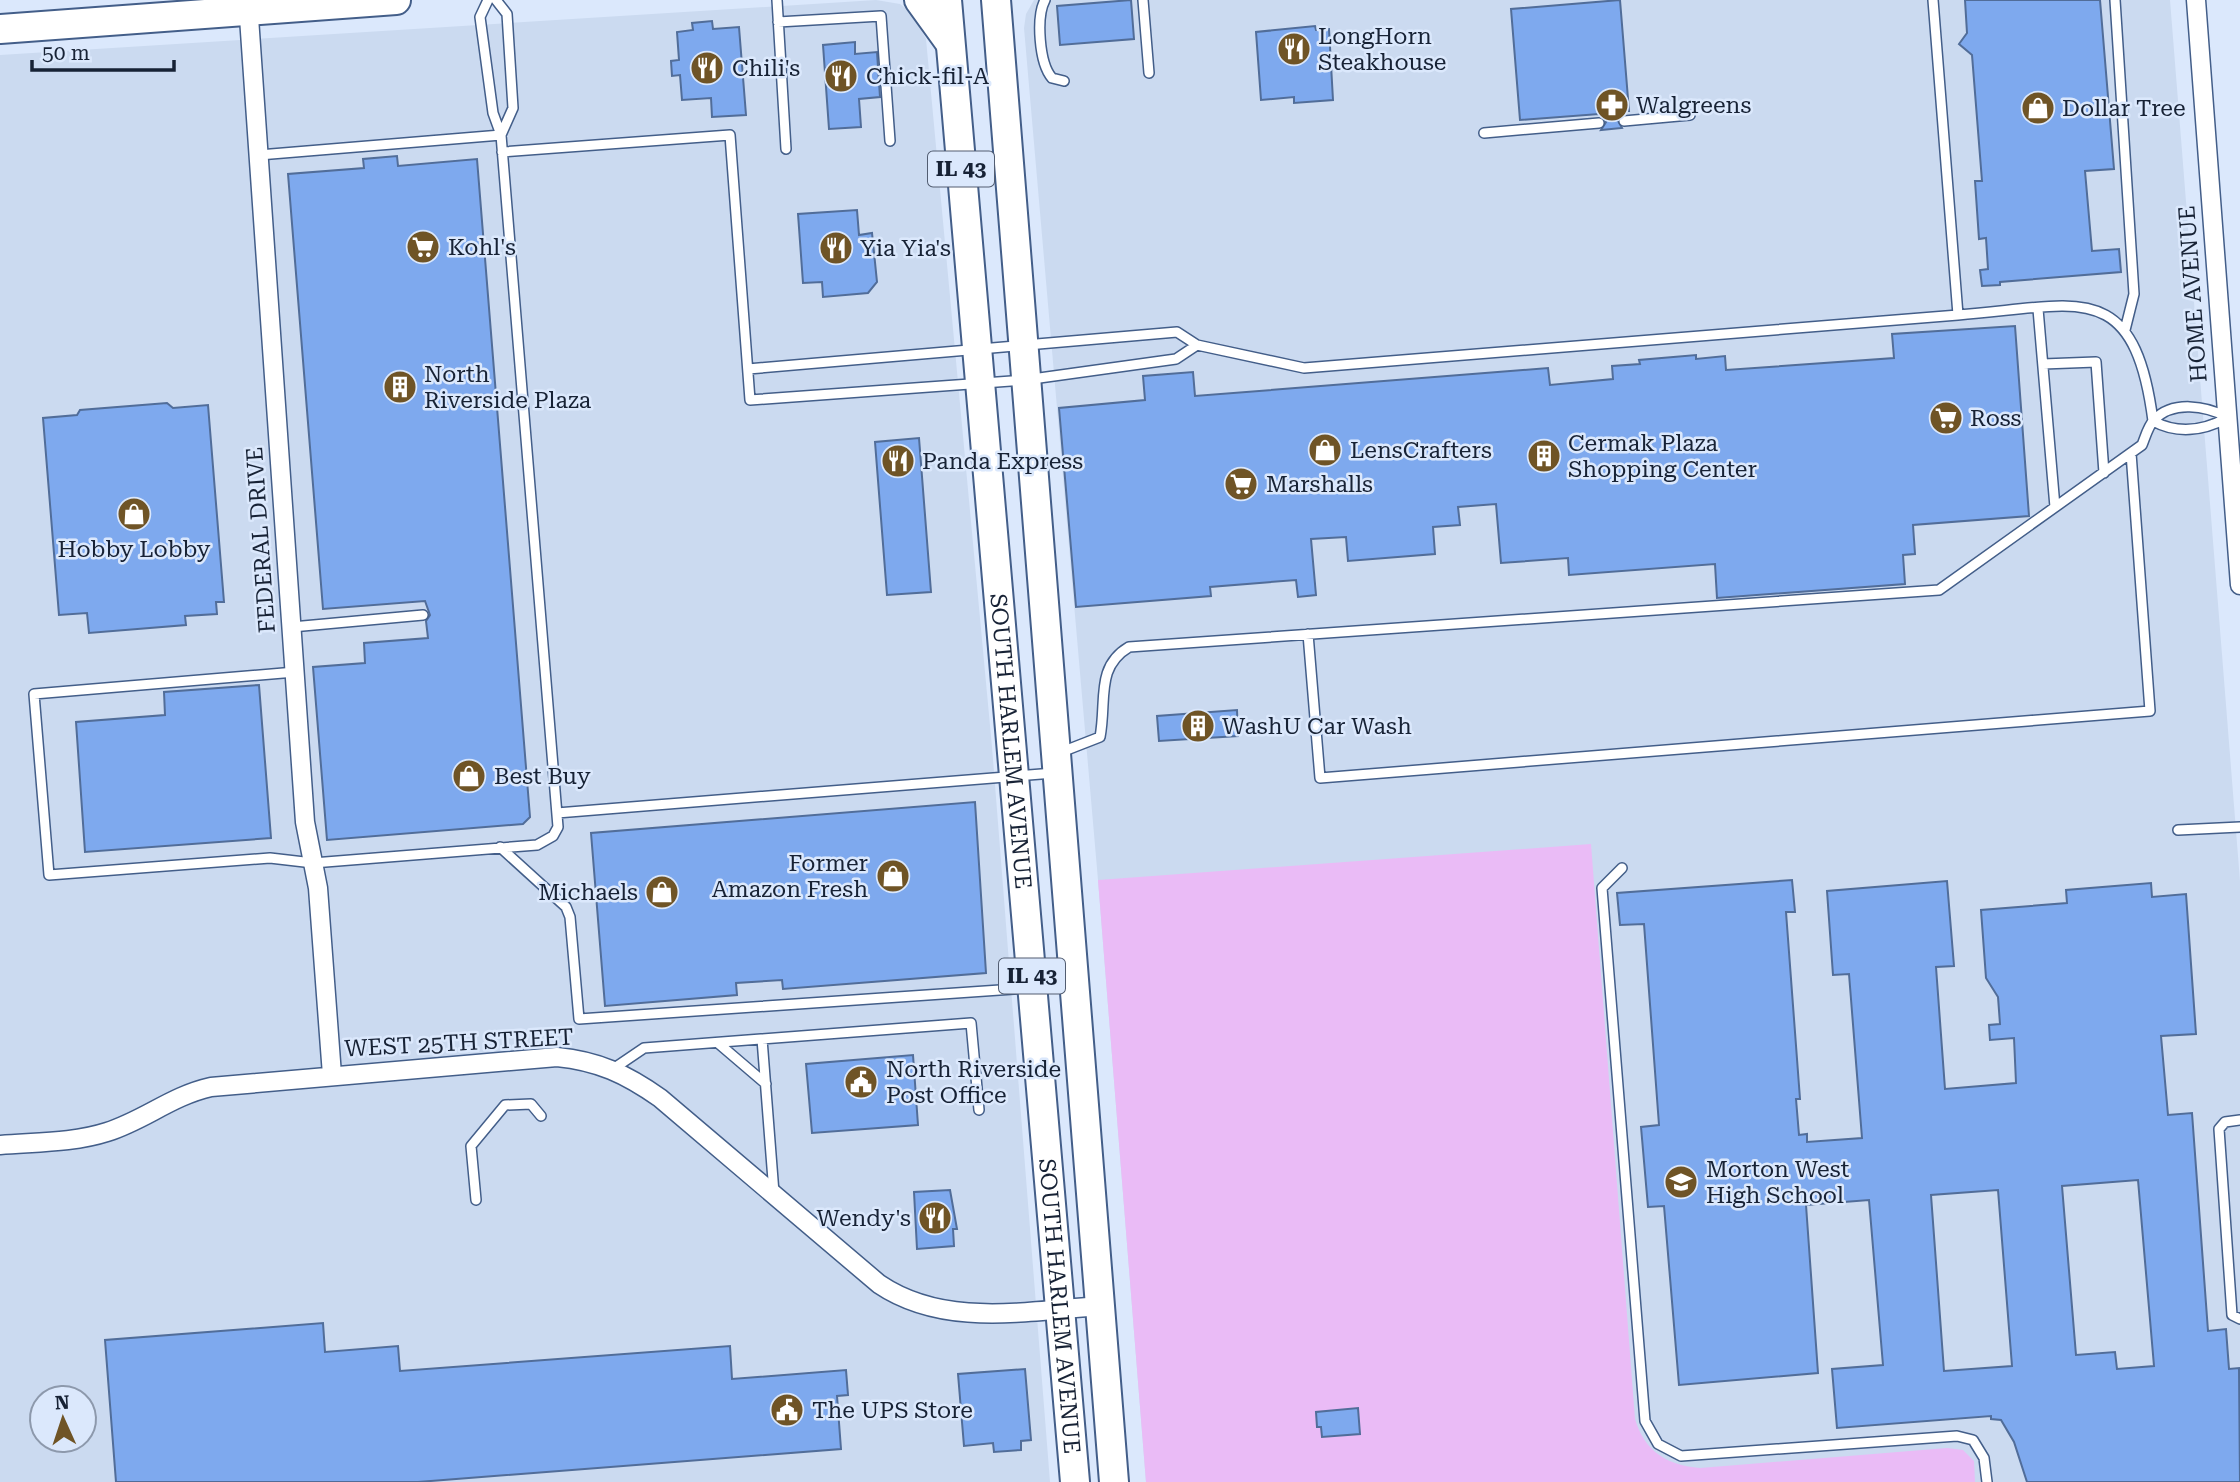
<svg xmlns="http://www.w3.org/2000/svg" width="2240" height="1482" font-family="'Roboto Serif',serif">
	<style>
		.built { fill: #cbdaf0; fill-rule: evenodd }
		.green { fill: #eabbf6 }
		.building { fill: #7ea9ee; stroke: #516d99; stroke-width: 2; fill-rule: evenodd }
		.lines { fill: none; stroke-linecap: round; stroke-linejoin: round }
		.lane-casing { stroke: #435e89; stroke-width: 12 }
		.street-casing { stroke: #435e89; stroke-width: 21 }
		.primary-casing { stroke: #435e89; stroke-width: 32 }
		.lane { stroke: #fff; stroke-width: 9 }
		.street { stroke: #fff; stroke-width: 18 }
		.primary { stroke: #fff; stroke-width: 28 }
		.labels { text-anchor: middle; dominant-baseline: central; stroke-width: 5; stroke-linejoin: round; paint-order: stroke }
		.shield { fill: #dbe8fc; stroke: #525d71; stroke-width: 2 }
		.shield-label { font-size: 21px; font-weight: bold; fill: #172235 }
		.poi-label { font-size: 23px; fill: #172235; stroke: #dbe8fc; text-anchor: start }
		.street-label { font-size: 23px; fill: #172235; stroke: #dbe8fc }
	</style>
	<rect width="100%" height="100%" fill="#dbe8fc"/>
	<path class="built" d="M876 0 900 4 912 13 926 39 992 747 1050 1482H0V55ZM42 1398H84V1440H42Z
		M1034 0H2170L2240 881V1482H1146L1098 880 1024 28 1026 14Z"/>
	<path class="green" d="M1591 844 1635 1419C1645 1452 1667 1465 1700 1468L1947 1448 1963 1450 1974 1461 1975 1482H1146L1098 880Z"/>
	<path class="building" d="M1131 0 1134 39 1060 45 1057 6Z
		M1620 0 1629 111H1624L1617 119 1622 128 1601 130 1606 122 1599 114 1520 120 1511 9Z
		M1965 0H2100L2114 169 2085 171 2092 251 2119 249 2121 272 2000 282V285L1982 286 1980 270 1988 269 1986 238 1979 239 1975 181H1982L1972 55 1959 44 1967 33Z
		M712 21 713 29 739 27 746 115 712 117 711 98 682 100 680 75 672 76 671 61 679 60 677 32 693 30 692 23Z
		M1315 26 1316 30 1329 29 1333 100 1294 103V97L1261 100 1256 32Z
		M855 42V54L877 52 880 97 859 99 861 127 829 129 823 45Z
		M397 156 398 166 477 159 530 817 523 824 327 840 313 667 365 663 364 643 428 638 426 621 430 615 425 601 323 609 288 174 364 168 363 159Z
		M857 210 859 235 872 233 877 282 868 293 823 297 822 282 803 283 798 214Z
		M2015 326 2029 516 1913 525 1915 554 1903 555 1905 584 1717 598 1715 564 1569 575 1568 558 1501 563 1496 504 1458 507 1460 525 1433 527 1435 554 1348 561 1346 537 1311 539 1316 595 1298 597 1296 580 1210 587 1211 596 1076 607 1059 408 1145 400 1143 376 1193 372 1195 396 1548 368 1550 385 1613 379 1612 366 1640 364 1639 360 1696 355V359L1725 356 1726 370 1894 358 1892 334Z
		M167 403 173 408 208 405 224 602H216L217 614 185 616 186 625 89 633 87 613 59 615 43 418 77 415 80 410Z
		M919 438 931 592 887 595 875 442Z
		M259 685 271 838 85 852 76 722 165 715 164 692Z
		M1237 710 1238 736 1159 741 1157 716Z
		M975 802 986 973 783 989 782 980 736 983 737 995 605 1006 591 833Z
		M1792 880 1795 912H1786L1800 1099H1796L1799 1135 1807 1134V1142L1862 1138 1849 974 1833 975 1827 891 1947 881 1954 966 1936 967 1945 1089 2016 1083 2014 1038 1990 1040 1989 1025 2000 1024 1998 997 1986 978 1981 910 2067 903 2066 890 2151 883 2152 897 2186 894 2196 1034 2161 1036 2168 1115 2192 1113 2208 1331 2226 1329 2229 1369 2239 1368 2240 1482H2027L2014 1442 2001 1420 1991 1419V1416L1837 1428 1832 1369 1883 1365 1869 1200 1806 1205 1818 1373 1679 1385 1664 1206 1648 1207 1641 1127 1659 1125 1644 924 1620 925 1617 893ZM2138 1180 2154 1366 2117 1369 2115 1352 2076 1355 2062 1186ZM1998 1190 2012 1366 1944 1371 1931 1195Z
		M913 1055 918 1125 812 1133 806 1064Z
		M950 1190 957 1229H953L954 1246 917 1249 914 1192Z
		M323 1323 325 1352 398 1346 400 1371 730 1346 732 1379 846 1370 848 1395 837 1396 841 1449 418 1482H116L105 1340Z
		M1025 1369 1031 1440 1021 1441V1450L994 1452 993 1443 964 1446 958 1374Z
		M1358 1408 1360 1434 1322 1437 1321 1427H1317L1316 1412Z"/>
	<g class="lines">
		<defs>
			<path id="lane" d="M496 0 507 14 513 108 501 135
				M777 0 786 149
				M1045 0C1036 17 1039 63 1052 78L1064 81
				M1143 0 1149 73
				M2115 0 2134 294 2125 330
				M778 22 881 16 890 141
				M1624 121 1690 115
				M1484 133 1599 123
				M502 152 730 135 750 400 1025 380 1176 359 1197 345
				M259 155 501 135
				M2038 309 2055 507
				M1958 315C2077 306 2134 275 2153 421
				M2043 364 2096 362 2104 473
				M748 369 1177 332 1197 345 1304 368 1958 315 1933 0
				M2153 421C2177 434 2203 431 2227 418
				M292 627 423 615
				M1308 634 1320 778 2150 711 2131 453
				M295 672 34 694 49 875 270 858 313 863 537 845 553 836 558 827 501 135 493 113 480 17 488 0
				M1059 753 1100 737C1107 701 1095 667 1129 647L1939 590 2142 445C2145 438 2148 426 2154 420 2173 400 2206 406 2227 417
				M557 813 1054 773
				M2178 830 2240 827
				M500 847 566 907 570 917 579 1019 1028 988
				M1622 868 1602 888 1645 1421 1658 1444 1681 1456 1957 1436 1973 1440 1984 1458 1987 1482
				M762 1039 774 1193
				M718 1043 766 1084
				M613 1069 644 1048 971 1023 979 1110
				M2240 1120 2225 1122 2219 1129 2232 1315 2240 1319
				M476 1200 471 1146 505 1105 531 1104 541 1116"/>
			<path id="street" d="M2196 0 2240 585
				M248 3 305 822 318 888 332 1075
				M0 1145C35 1142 73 1143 107 1132 145 1120 171 1096 211 1087L557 1057C598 1061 626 1074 660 1098L879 1284C944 1328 1026 1311 1100 1306"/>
			<g id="primary">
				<path d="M919 0 950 43"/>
				<path id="s1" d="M947 0 1075 1482"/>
				<path d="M996 0 1114 1482"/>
				<path d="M0 29 396 0"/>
			</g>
		</defs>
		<use href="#lane" class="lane-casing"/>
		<use href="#street" class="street-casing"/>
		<use href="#primary" class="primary-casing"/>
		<use href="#lane" class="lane"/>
		<use href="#street" class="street"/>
		<use href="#primary" class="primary"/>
	</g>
	<defs>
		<symbol id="restaurant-disc" viewBox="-11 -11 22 22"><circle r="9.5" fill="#6f5426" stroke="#dbe8fc"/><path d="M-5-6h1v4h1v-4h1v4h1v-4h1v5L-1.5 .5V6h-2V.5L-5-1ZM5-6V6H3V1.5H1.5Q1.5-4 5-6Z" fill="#fff"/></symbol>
		<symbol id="pharmacy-disc" viewBox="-11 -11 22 22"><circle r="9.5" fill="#6f5426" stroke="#dbe8fc"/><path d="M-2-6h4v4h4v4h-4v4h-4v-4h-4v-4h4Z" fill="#fff"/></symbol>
		<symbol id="shop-disc" viewBox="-11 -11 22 22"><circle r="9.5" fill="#6f5426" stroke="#dbe8fc"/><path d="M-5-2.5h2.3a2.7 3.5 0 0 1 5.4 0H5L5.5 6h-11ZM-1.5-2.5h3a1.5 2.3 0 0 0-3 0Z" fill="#fff"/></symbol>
		<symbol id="supermarket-disc" viewBox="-11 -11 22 22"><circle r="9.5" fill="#6f5426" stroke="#dbe8fc"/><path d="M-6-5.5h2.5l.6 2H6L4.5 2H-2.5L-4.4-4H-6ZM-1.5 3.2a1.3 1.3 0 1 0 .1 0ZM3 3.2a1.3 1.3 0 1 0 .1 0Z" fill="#fff"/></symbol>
		<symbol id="building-disc" viewBox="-11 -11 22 22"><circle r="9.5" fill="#6f5426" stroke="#dbe8fc"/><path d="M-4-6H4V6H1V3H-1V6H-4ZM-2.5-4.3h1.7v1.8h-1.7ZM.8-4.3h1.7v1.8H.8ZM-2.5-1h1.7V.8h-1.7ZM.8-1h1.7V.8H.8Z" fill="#fff"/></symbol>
		<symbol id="civic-disc" viewBox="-11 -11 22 22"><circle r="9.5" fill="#6f5426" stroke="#dbe8fc"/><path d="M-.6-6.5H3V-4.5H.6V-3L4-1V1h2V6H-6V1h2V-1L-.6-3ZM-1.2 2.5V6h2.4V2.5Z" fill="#fff"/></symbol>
		<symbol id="school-disc" viewBox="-11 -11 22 22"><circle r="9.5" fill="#6f5426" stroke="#dbe8fc"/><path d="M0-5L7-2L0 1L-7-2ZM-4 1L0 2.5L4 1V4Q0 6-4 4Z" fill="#fff"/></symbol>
	</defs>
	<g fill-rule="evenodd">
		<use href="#restaurant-disc" x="1275" y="30" width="38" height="38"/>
		<use href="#restaurant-disc" x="688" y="49" width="38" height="38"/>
		<use href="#restaurant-disc" x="822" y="57" width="38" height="38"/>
		<use href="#pharmacy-disc" x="1593" y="86" width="38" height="38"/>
		<use href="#shop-disc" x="2019" y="89" width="38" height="38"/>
		<use href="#supermarket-disc" x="404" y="228" width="38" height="38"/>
		<use href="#restaurant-disc" x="817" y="229" width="38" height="38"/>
		<use href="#building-disc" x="381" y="368" width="38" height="38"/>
		<use href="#supermarket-disc" x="1927" y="399" width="38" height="38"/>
		<use href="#shop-disc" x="1306" y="431" width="38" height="38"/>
		<use href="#building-disc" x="1525" y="437" width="38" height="38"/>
		<use href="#restaurant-disc" x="879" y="442" width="38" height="38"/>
		<use href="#supermarket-disc" x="1222" y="465" width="38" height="38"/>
		<use href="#shop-disc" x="115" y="495" width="38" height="38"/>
		<use href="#building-disc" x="1179" y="707" width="38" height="38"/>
		<use href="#shop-disc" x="450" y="757" width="38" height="38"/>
		<use href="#shop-disc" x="874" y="857" width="38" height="38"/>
		<use href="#shop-disc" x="643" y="873" width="38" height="38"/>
		<use href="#civic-disc" x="842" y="1063" width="38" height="38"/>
		<use href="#school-disc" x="1662" y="1163" width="38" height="38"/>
		<use href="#restaurant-disc" x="916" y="1199" width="38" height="38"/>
		<use href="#civic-disc" x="768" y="1391" width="38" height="38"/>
	</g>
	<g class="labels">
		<g class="shield">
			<rect x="928" y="151.5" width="66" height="35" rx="5"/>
			<rect x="999" y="958.5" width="66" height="35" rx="5"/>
		</g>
		<g class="shield-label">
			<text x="961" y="169">IL 43</text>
			<text x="1032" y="976">IL 43</text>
		</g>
		<g class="poi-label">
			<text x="1318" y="36">LongHorn<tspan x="1318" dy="26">Steakhouse</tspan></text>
			<text x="732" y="68">Chili's</text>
			<text x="866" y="76">Chick-fil-A</text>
			<text x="1636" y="105">Walgreens</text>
			<text x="2062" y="108">Dollar Tree</text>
			<text x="448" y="247">Kohl's</text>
			<text x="860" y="248">Yia Yia's</text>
			<text x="424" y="374">North<tspan x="424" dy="26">Riverside Plaza</tspan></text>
			<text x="1970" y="418">Ross</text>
			<text x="1568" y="443">Cermak Plaza<tspan x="1568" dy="26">Shopping Center</tspan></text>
			<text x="1350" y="450">LensCrafters</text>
			<text x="922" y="461">Panda Express</text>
			<text x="1266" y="484">Marshalls</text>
			<text x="134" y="549" text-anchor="middle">Hobby Lobby</text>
			<text x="1222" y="726">WashU Car Wash</text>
			<text x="494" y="776">Best Buy</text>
			<text x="868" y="863" text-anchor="end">Former<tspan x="868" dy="26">Amazon Fresh</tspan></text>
			<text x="638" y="892" text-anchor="end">Michaels</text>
			<text x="886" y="1069">North Riverside<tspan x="886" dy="26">Post Office</tspan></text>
			<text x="1706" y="1169">Morton West<tspan x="1706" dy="26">High School</tspan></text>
			<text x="911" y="1218" text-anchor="end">Wendy's</text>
			<text x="812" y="1410">The UPS Store</text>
		</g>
		<g class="street-label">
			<text transform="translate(2193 294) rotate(-94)">HOME AVENUE</text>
			<text transform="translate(261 540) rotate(-94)">FEDERAL DRIVE</text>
			<text stroke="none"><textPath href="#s1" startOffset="744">SOUTH HARLEM AVENUE</textPath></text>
			<text transform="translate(459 1043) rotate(-3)">WEST 25TH STREET</text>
			<text stroke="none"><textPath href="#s1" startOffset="1311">SOUTH HARLEM AVENUE</textPath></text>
		</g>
	</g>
	<g transform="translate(63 1419) rotate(357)"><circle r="33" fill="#dbe8fc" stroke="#8d99ac" stroke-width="2"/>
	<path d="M0-5L12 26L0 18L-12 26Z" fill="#6f5426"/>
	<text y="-10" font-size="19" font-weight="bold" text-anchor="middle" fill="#172235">N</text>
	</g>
	<path d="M32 60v10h142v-10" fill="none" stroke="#172235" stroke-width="3.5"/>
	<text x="42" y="60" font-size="21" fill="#172235" stroke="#dbe8fc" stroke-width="5" paint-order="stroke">50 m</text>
</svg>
